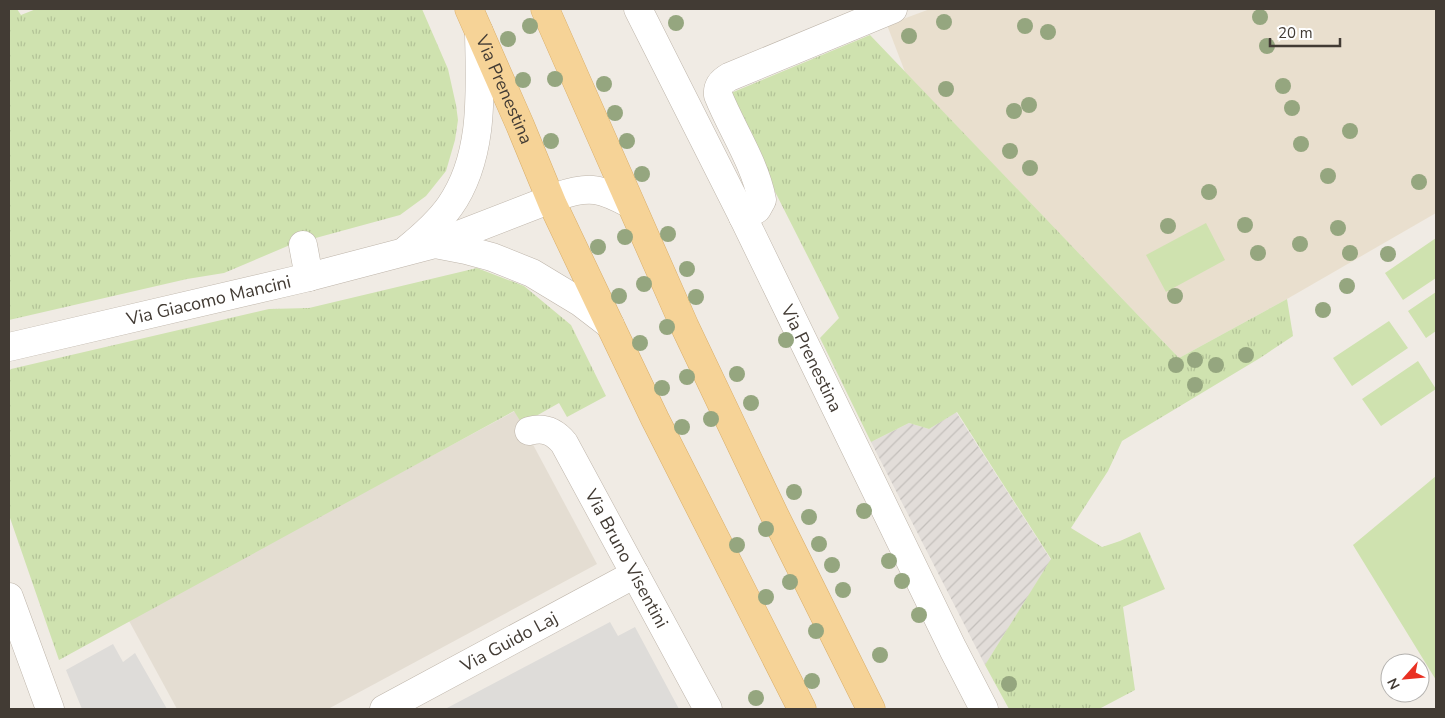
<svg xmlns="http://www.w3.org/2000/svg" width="1445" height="718" font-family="'Nunito Sans',sans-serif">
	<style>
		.residential { fill: #e4ddd2 }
		.industrial { fill: url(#industrial-furrows) }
		.education { fill: #e9dfce }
		.grass { fill: url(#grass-tufts) }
		.park { fill: #cfe2af }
		.parking { fill: #dedcd9 }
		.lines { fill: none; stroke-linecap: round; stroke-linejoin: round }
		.minor-casing { stroke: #beb5aa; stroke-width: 29 }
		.major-casing { stroke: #d9ae69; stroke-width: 29 }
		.minor { stroke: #fff; stroke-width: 28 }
		.major { stroke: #f6d397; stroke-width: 28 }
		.tree { fill: #95a67f }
		.labels { text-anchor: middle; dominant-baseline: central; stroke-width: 5; stroke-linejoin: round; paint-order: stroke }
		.street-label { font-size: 18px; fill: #423b34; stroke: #fff }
	</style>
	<defs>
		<pattern id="industrial-furrows" width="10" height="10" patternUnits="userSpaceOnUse" patternTransform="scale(1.25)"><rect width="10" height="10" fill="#e2ddd9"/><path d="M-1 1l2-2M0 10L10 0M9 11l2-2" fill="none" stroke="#c3bfbb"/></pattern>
		<pattern id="grass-tufts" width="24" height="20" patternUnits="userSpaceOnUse" patternTransform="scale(1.25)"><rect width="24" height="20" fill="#cfe2af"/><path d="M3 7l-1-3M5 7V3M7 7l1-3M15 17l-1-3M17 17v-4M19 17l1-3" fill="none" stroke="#b3c397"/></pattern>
	</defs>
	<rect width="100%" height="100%" fill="#f0ebe4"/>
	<path class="residential" d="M515 411 597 564 328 709H177L128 619Z"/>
	<path class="industrial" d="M956 412 1051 560 985 665 871 442 909 423 929 429Z"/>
	<path class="education" d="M930 9H1436V213L1287 299 1179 358 905 72 887 25Z"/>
	<path class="grass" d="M9 9H17L21 15 36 9H422L448 69 456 105 458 120 455 140 446 171 426 196 400 215 290 245 224 273 187 279 9 320Z
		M870 35 1179 358 1287 299 1293 336 1260 358 1122 441 1108 471 1071 528 1102 547 1120 541 1140 532 1165 589 1123 607 1135 690 1099 709H1009L985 665 1051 559 957 412 929 429 909 423 871 442 820 338 839 318 726 95Z
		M477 268 524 286 571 325 606 396 567 417 559 403 522 424 514 411 59 660 9 515V371L11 369 269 309 309 308Z"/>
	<path class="park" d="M1206 223 1225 260 1166 292 1146 255Z
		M1436 238V278L1403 300 1385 273Z
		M1436 292V331L1426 338 1408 311Z
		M1389 321 1408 348 1352 386 1333 358Z
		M1418 361 1436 389 1381 426 1362 399Z
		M1436 476V680L1353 545Z"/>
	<path class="parking" d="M610 622 618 636 635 627 679 709H447V708Z
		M113 644 123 662 135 653 167 709H82L66 670Z"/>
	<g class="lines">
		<defs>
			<g id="minor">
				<path id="s1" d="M638 9 743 217 953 649 984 709"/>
				<path d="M743 217 757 209 762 200C755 163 732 130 718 95 717 86 722 81 729 77L893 9"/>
				<path d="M435 244 559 196C590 185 602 189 630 204"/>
				<path d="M303 245 309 277"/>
				<path d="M407 249C423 236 438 223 450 206 485 156 480 90 479 32"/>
				<path id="s2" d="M9 347 309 277 435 244 466 250 492 257 532 273 580 302 610 325"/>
				<path id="s3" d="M529 431C544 427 554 431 564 443L708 709"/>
				<path d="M9 597 50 709"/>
				<path id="s4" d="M384 709 635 574"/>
			</g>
			<g id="major">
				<path id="s5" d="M469 9 520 125 553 205 610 325 655 419 802 709"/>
				<path d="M545 9 685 327 775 516 871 709"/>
			</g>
		</defs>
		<use href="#minor" class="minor-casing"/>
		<use href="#major" class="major-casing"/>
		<use href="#minor" class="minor"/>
		<use href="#major" class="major"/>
	</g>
	<g class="tree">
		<circle cx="1260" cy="17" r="8"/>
		<circle cx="944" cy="22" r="8"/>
		<circle cx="676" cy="23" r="8"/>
		<circle cx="530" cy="26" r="8"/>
		<circle cx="1025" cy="26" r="8"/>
		<circle cx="1048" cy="32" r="8"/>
		<circle cx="909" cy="36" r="8"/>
		<circle cx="508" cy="39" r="8"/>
		<circle cx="1267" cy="46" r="8"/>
		<circle cx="555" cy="79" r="8"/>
		<circle cx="523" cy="80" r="8"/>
		<circle cx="604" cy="84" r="8"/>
		<circle cx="1283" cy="86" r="8"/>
		<circle cx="946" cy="89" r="8"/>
		<circle cx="1029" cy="105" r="8"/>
		<circle cx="1292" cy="108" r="8"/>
		<circle cx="1014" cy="111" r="8"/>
		<circle cx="615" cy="113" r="8"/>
		<circle cx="1350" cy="131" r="8"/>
		<circle cx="551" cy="141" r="8"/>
		<circle cx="627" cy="141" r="8"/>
		<circle cx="1301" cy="144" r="8"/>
		<circle cx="1010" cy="151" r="8"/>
		<circle cx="1030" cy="168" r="8"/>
		<circle cx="642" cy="174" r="8"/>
		<circle cx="1328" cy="176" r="8"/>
		<circle cx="1419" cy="182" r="8"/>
		<circle cx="1209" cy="192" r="8"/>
		<circle cx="1245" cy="225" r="8"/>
		<circle cx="1168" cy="226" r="8"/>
		<circle cx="1338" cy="228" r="8"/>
		<circle cx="668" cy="234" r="8"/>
		<circle cx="625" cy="237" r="8"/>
		<circle cx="1300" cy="244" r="8"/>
		<circle cx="598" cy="247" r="8"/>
		<circle cx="1258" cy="253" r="8"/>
		<circle cx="1350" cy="253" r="8"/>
		<circle cx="1388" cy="254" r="8"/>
		<circle cx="687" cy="269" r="8"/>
		<circle cx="644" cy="284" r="8"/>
		<circle cx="1347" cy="286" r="8"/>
		<circle cx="619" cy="296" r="8"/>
		<circle cx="1175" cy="296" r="8"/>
		<circle cx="696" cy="297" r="8"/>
		<circle cx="1323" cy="310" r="8"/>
		<circle cx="667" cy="327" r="8"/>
		<circle cx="786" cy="340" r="8"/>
		<circle cx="640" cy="343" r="8"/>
		<circle cx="1246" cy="355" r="8"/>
		<circle cx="1195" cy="360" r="8"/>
		<circle cx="1176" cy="365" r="8"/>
		<circle cx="1216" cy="365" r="8"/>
		<circle cx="737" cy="374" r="8"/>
		<circle cx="687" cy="377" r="8"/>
		<circle cx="1195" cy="385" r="8"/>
		<circle cx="662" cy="388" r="8"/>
		<circle cx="751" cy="403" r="8"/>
		<circle cx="711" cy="419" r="8"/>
		<circle cx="682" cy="427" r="8"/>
		<circle cx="794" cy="492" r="8"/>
		<circle cx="864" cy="511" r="8"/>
		<circle cx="809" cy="517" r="8"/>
		<circle cx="766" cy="529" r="8"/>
		<circle cx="819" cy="544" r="8"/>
		<circle cx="737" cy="545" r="8"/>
		<circle cx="889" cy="561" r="8"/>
		<circle cx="832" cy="565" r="8"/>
		<circle cx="902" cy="581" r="8"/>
		<circle cx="790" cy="582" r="8"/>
		<circle cx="843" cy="590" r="8"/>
		<circle cx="766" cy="597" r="8"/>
		<circle cx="919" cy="615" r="8"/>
		<circle cx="816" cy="631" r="8"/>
		<circle cx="880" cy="655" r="8"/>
		<circle cx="812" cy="681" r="8"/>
		<circle cx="1009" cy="684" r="8"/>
		<circle cx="756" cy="698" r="8"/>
	</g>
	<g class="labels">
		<g class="street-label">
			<text stroke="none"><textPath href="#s5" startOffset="88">Via Prenestina</textPath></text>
			<text stroke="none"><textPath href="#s2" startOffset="205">Via Giacomo Mancini</textPath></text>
			<text stroke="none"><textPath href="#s1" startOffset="390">Via Prenestina</textPath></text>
			<text stroke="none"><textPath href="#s3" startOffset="171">Via Bruno Visentini</textPath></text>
			<text stroke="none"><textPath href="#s4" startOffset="142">Via Guido Laj</textPath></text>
		</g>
	</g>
	<rect width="1445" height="718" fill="none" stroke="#423b34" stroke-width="20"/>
	<g transform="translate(1405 678) rotate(243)"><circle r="24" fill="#ffffff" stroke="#b3b1ae"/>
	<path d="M0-4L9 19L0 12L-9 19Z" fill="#e93022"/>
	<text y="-8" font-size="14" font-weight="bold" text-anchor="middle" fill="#423b34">N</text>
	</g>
	<path d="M1270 38v8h70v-8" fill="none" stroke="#423b34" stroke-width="2.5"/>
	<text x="1278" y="38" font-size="15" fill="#423b34" stroke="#ffffff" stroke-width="4" paint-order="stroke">20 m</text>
</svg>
